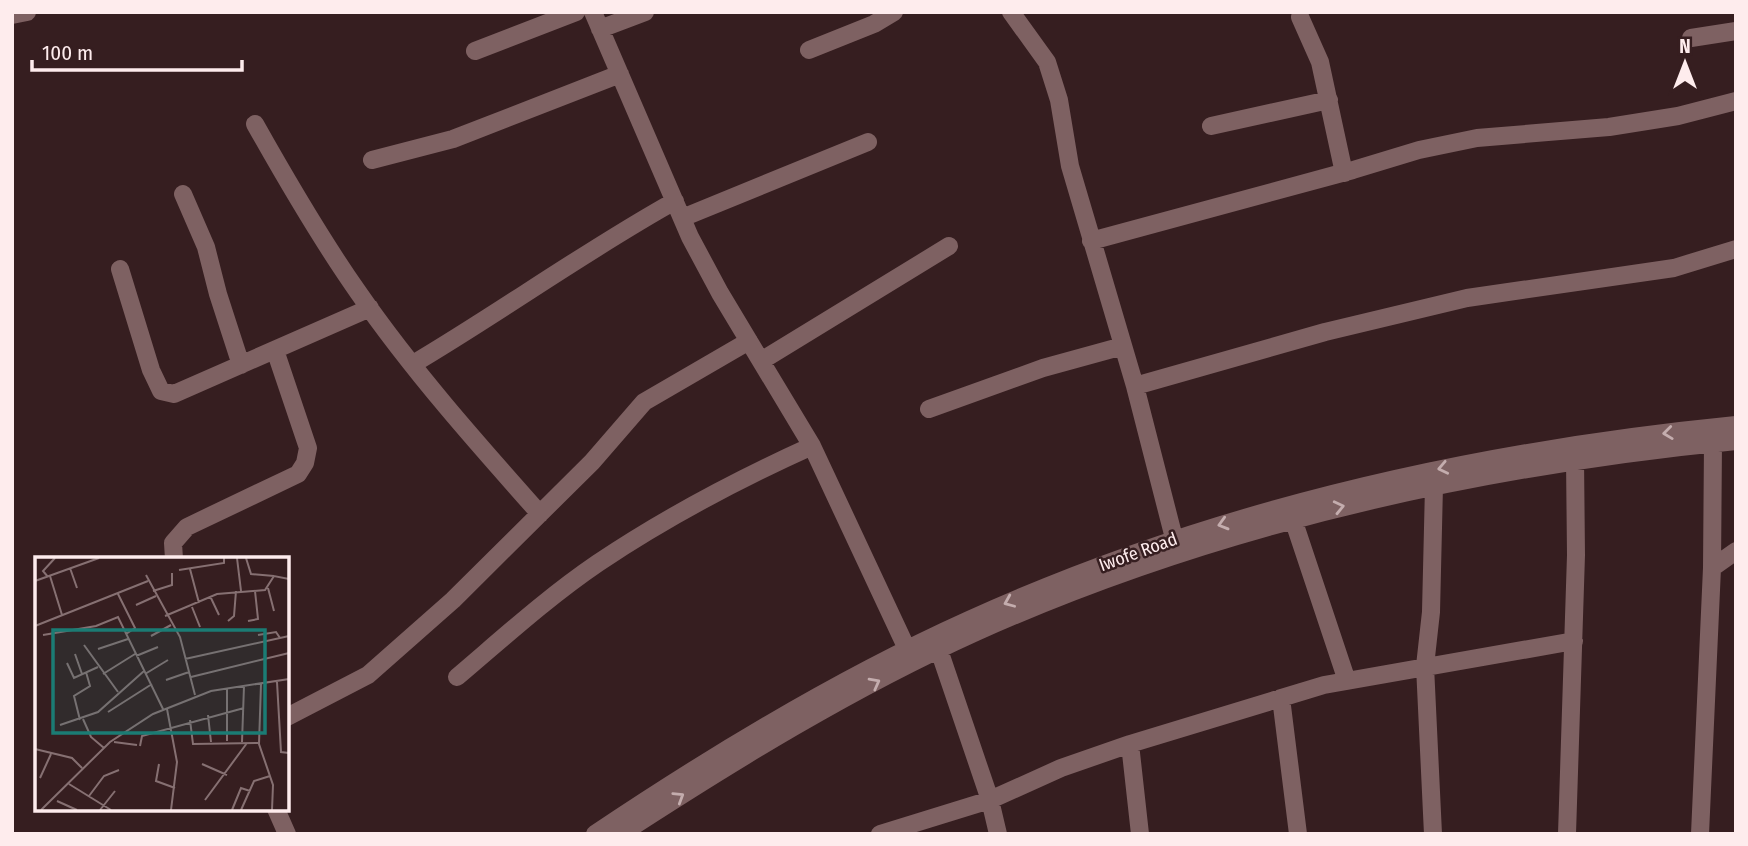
<svg xmlns="http://www.w3.org/2000/svg" width="1748" height="846" font-family="'Fira Sans Condensed',sans-serif">
	<style>
		.lines { fill: none; stroke-linecap: round; stroke-linejoin: round }
		.minor { stroke: #7e6162; stroke-width: 18 }
		.oneway { stroke: #c4adae }
		.labels { text-anchor: middle; dominant-baseline: central; stroke-width: 5; stroke-linejoin: round; paint-order: stroke }
		.street-label { font-size: 18px; fill: #feeced; stroke: #361e20 }
		.inset-road { fill: none; stroke: #867072; stroke-width: 2 }
		.view { fill: #1b7c74; fill-opacity: 0.15; stroke: #1b7c74; stroke-width: 3.5 }
		.inset-edge { fill: none; stroke: #feeced; stroke-width: 3.5 }
	</style>
	<rect width="100%" height="100%" fill="#361e20"/>
	<g class="lines">
		<path class="minor" d="M593 12 690 237 720 293 812 446 907 649
			M1011 12 1047 62 1059 100 1070 166 1135 386 1174 538
			M12 15 27 12
			M1300 17 1320 62 1344 173
			M600 29 645 12
			M1691 38 1736 31
			M809 50 874 24 894 12
			M475 51 576 12
			M255 124C287 181 320 238 358 292 412 370 476 442 540 514
			M1211 126 1329 100
			M372 160 453 139 620 74
			M183 194 206 247 218 294 241 365
			M682 218 868 142
			M1091 241 1353 170 1419 150 1477 138 1609 127 1678 116 1736 101
			M120 269 151 370 161 391 174 394 370 308
			M761 361 949 246
			M413 364C501 312 585 251 675 201
			M1135 386 1325 332 1467 298 1674 268 1736 249
			M929 409 1043 368 1123 346
			M1293 519 1347 681
			M174 559 173 543 187 527 298 474 305 463 308 448 275 350
			M1712 568 1736 551
			M939 650 990 800 998 834
			M457 677C503 638 548 597 598 563 665 518 739 479 812 446
			M1281 698 1298 834
			M287 717 368 675 453 600 592 462 644 402 749 341
			M1130 744 1140 834
			M276 809 287 834
			M595 834C714 754 838 679 969 620 1211 510 1472 451 1736 425
			M621 834C735 760 852 688 976 632 1217 524 1474 467 1736 441
			M880 834 990 800 1061 768 1130 744 1324 685 1574 641
			M1433 834 1425 666 1431 612 1434 486
			M1567 834 1576 555 1575 459
			M1700 834 1712 568 1713 443"/>
	</g>
	<defs><path id="oneway-chevron" d="M-2-3.5L2.5 0L-2 3.5" fill="none" stroke-width="1.6" stroke-linecap="round" stroke-linejoin="round" transform="scale(1.75)"/></defs>
	<g class="oneway">
		<use href="#oneway-chevron" transform="translate(1668 433) rotate(173)"/>
		<use href="#oneway-chevron" transform="translate(1443 468) rotate(168)"/>
		<use href="#oneway-chevron" transform="translate(1339 507) rotate(-13)"/>
		<use href="#oneway-chevron" transform="translate(1223 524) rotate(164)"/>
		<use href="#oneway-chevron" transform="translate(1009 602) rotate(157)"/>
		<use href="#oneway-chevron" transform="translate(875 683) rotate(-28)"/>
		<use href="#oneway-chevron" transform="translate(679 797) rotate(-32)"/>
	</g>
	<g class="labels">
		<g class="street-label">
			<text transform="translate(1138 552) rotate(-20)">Iwofe Road</text>
		</g>
	</g>
	<g transform="translate(35 557)">
		<rect width="254" height="254" fill="#361e20"/>
		<path class="inset-road" d="M202 1 206 34M211 1 216 17 239 19M35 11 42 31M155 12 164 46M144 13 189 6V1M111 18 145 80 160 138M15 19 27 58M13 20 8 14 20 1M0 24 64 1M233 31 239 54M118 34 137 28V16M83 37 100 71 91 77M175 39 184 58M101 48 121 39M157 50 165 70M130 59 182 37 230 33 239 19 254 22M193 64 199 59 201 34M213 64 223 62 220 34M0 69 113 24M8 78 61 69 83 60 128 152M223 78 241 75 245 81M116 79 136 68M49 88 83 135M63 92 93 82M40 97 47 117M101 99 123 90M150 102 254 79M32 106 39 121 63 110M68 117 100 97M110 117 133 103M156 120 254 96M131 123 154 115M242 125 246 195 254 196M226 127 224 187 238 228 237 253M132 152 142 205 136 253M73 155 117 127M173 158 176 185M48 162 56 180 69 191M45 163 39 139 55 129 51 115M155 163 158 187 224 186M25 168 63 155 109 114M192 184V132M79 185 102 188M207 185 209 129M105 189 107 179 209 151M0 192 37 201 47 211M124 207 121 224 140 231M167 207 192 218M5 221 16 197M34 227 76 253M54 239 69 219 84 213M170 243 212 186M22 244 42 253M6 253 75 185 118 157 176 134 254 122M65 253 80 234M197 253 206 231 215 234M206 253 219 224 235 219"/>
		<path class="view" d="M18 73H230V176H18Z"/>
		<rect width="254" height="254" class="inset-edge"/>
	</g>
	<rect width="1748" height="846" fill="none" stroke="#feeced" stroke-width="28"/>
	<g transform="translate(1685 63)" stroke="#361e20" stroke-width="5" paint-order="stroke">
	<path d="M0-5L12 26L0 18L-12 26Z" fill="#feeced"/>
	<text y="-10" font-size="19" font-weight="bold" text-anchor="middle" fill="#feeced">N</text>
	</g>
	<path d="M32 60v10h210v-10" fill="none" stroke="#feeced" stroke-width="3.5"/>
	<text x="42" y="60" font-size="21" fill="#feeced" stroke="#361e20" stroke-width="5" paint-order="stroke">100 m</text>
</svg>
